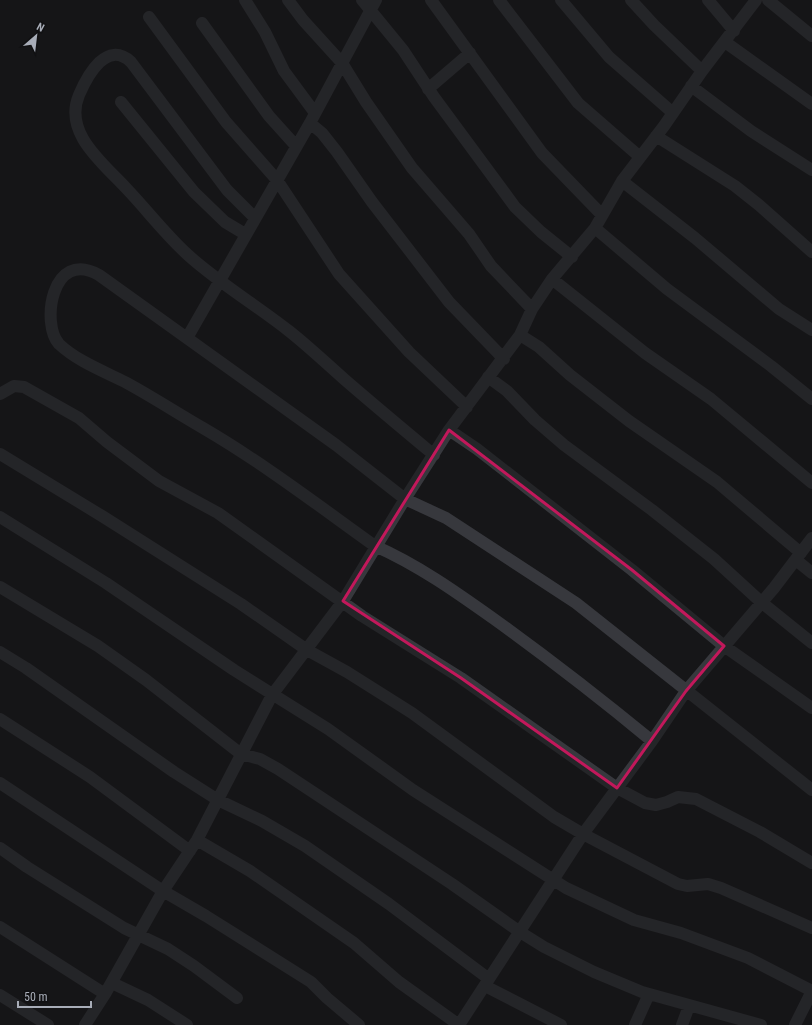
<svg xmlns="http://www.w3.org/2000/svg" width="812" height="1025" font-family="'Roboto Condensed',sans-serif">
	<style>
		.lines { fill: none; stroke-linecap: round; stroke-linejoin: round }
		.street { stroke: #37383d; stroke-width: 12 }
		.marked { fill: none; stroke: #c2185b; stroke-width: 3; stroke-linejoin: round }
	</style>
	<rect width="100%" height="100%" fill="#161618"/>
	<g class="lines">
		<path class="street" d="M245 0 265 32 284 71 315 113
			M288 0 303 20 342 63 366 102 412 168 469 234 491 266 532 309
			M362 0 403 50 434 97 515 207 541 232 572 257
			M431 0 542 153 602 215
			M499 0 578 103 640 157
			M561 0 609 57 673 113
			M631 0 654 25 702 71
			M708 0 734 31
			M768 0 812 36
			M149 17 226 122 277 180 339 274 409 352 467 407
			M202 23 269 116 296 146
			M725 42 812 104
			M691 86 751 131 812 170
			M428 89 470 53
			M121 102 194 192 225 222 245 234
			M310 123 322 133 337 152 372 202 449 302 504 359
			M656 136 735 186 759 205 812 252
			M622 181 695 238 779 309 812 330
			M255 218 227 190 131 62C107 40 88 74 79 95 63 133 103 163 126 188 147 210 165 234 188 255 219 283 256 305 289 331 308 346 326 363 344 379 374 405 404 430 434 455
			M595 228 667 289 771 366 812 399
			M552 279 645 353 711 399 812 483
			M520 335 539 347 570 375 629 421 717 482 801 553
			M187 338 310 123 376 0
			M488 377 507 391 535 420 564 445 652 510 714 559 761 602 812 643
			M0 394 14 386 24 387 79 418 107 442 159 481 218 513 362 616 461 678 617 788 645 803 656 805 667 802 678 797 696 799 760 832 812 863
			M449 430 477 449 632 570 724 646 812 708
			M0 454 102 516 241 604 307 650 347 672 412 713 554 817 583 834 678 884 687 886 708 884 721 888 812 928
			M0 517 106 583 234 670 328 729 413 790 566 888 634 920 681 933 748 958 812 991
			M796 560 812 573
			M0 587 98 646 146 680 241 754 260 759 278 769 452 884 520 932 544 947 594 972 642 992 761 1025
			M0 652 26 668 174 772 218 800 262 821 305 846 389 904 489 979
			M0 719 90 777 190 851
			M652 741C601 699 548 658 494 619 456 592 418 565 375 546 319 506 263 463 203 428 177 413 151 396 125 382 103 371 77 361 59 344 41 325 51 248 99 275L336 445 405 499 446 518 576 603 812 790
			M0 783 163 891 206 916 311 982 327 998 359 1025
			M197 840 250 871 354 943 399 982 459 1025
			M0 848 27 867 124 928 168 949 194 966 237 998
			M0 927 105 994
			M112 983 148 1000 187 1025
			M485 986 561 1025
			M0 995 48 1025
			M85 1025 105 994 163 891 197 840 272 695 343 601 405 499 449 430 520 335 532 309 552 279 595 228 622 181 664 126 702 71 756 0
			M459 1025 583 834 652 741 686 691 774 588 812 538
			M635 1025 649 994
			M682 1025 689 1006
			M795 1025 812 991"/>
	</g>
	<path d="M0 0H812V1025H0ZM449 430 632 570 724 646 686 691 617 788 461 678 343 601Z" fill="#161618" fill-opacity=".55" fill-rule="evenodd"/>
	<path class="marked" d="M449 430 632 570 724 646 686 691 617 788 461 678 343 601Z"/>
	<g transform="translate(36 36) rotate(28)" stroke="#111113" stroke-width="3" paint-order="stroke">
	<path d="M0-3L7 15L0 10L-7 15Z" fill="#a8adb8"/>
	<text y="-6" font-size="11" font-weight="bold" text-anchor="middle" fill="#a8adb8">N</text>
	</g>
	<path d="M18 1001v6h73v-6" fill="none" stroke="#a8adb8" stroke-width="2"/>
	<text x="24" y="1001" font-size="12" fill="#a8adb8" stroke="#111113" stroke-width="3" paint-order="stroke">50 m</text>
</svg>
